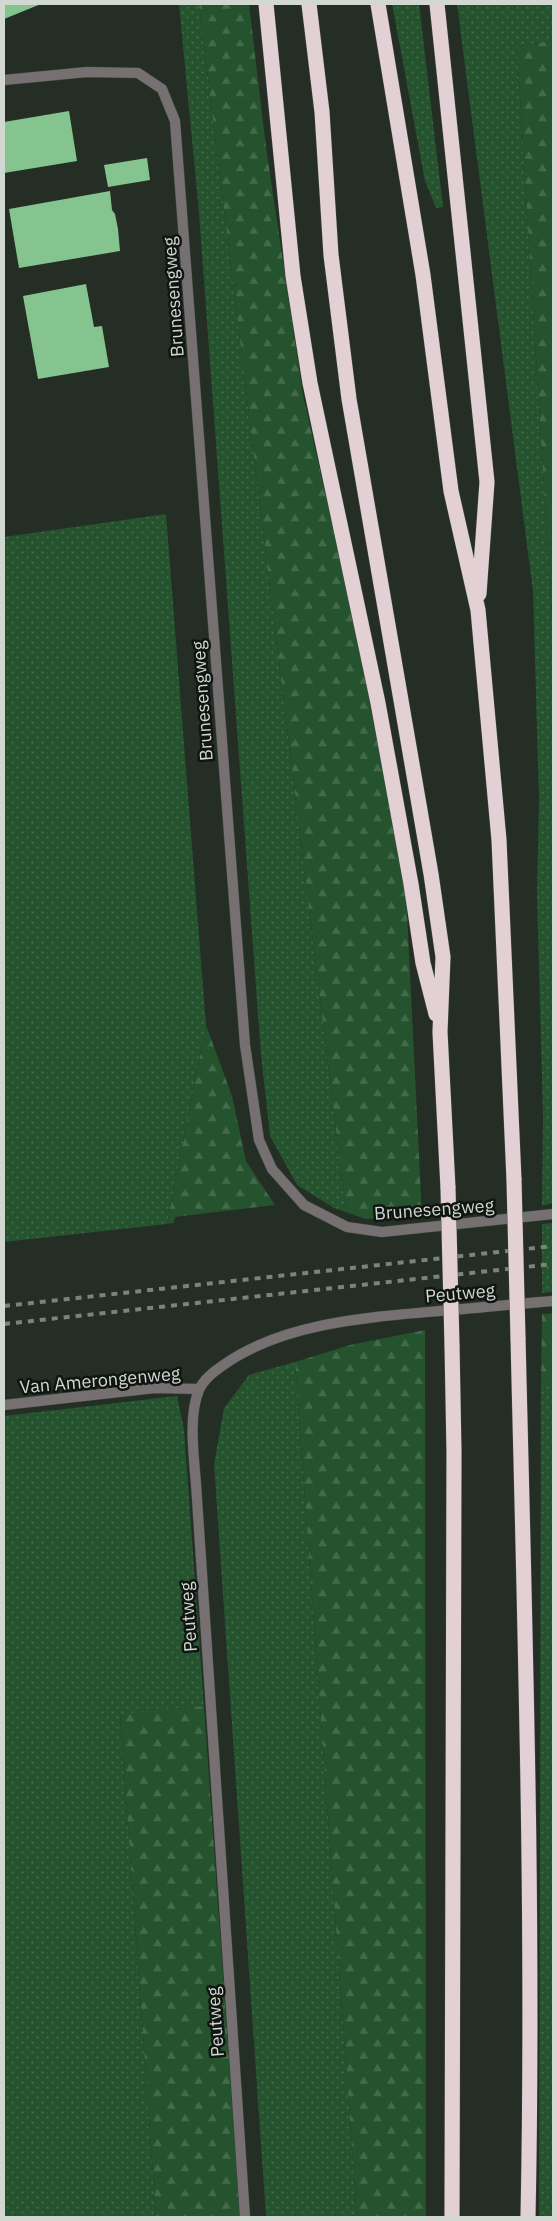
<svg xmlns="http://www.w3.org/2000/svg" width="557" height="2221" font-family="'IBM Plex Sans',sans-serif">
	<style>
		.grass { fill: url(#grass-dots) }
		.forest { fill: url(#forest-firs) }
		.building { fill: #85c48f }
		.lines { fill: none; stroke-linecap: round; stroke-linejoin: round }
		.street-casing { stroke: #404941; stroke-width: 11 }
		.highway-casing { stroke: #404941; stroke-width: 16 }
		.street { stroke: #777072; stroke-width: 10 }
		.highway { stroke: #e2d0d5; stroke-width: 15 }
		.rail { stroke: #7b847c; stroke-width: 4; stroke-dasharray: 6 6; stroke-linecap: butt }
		.highway-bridge-casing { stroke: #404941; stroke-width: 16; stroke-linecap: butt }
		.highway-bridge { stroke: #e2d0d5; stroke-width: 15 }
		.labels { text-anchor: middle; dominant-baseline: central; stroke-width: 5; stroke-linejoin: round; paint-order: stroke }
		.street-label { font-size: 18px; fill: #d1d8d2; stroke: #101511 }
	</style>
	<defs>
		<pattern id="grass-dots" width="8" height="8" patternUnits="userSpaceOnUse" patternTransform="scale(1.25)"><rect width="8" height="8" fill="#24532e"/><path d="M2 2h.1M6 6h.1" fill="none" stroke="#436b4b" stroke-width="1.8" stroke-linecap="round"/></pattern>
		<pattern id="forest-firs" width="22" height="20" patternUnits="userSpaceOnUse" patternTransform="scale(1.25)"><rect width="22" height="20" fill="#24532e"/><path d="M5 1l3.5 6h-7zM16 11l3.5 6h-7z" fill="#436b4b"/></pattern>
	</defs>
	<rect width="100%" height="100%" fill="#242e25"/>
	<path class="grass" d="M179 4H199L346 1212 334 1208 297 1185 270 1136 261 1055 199 213Z
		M392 4H419L443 207 436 208 425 181Z
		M457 4H553V40L517 47 553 635V1203L542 1206 543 1115 537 895 539 800 533 591Z
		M166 514 206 1025 167 1224 4 1242V537Z
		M553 1223V1292L542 1293V1224Z
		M295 1362 357 2217H266L214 1464 224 1408 249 1375Z
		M541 1385H553V2217H539Z
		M177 1396 184 1429 204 1706 120 1715 156 2217H4V1416Z"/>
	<path class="forest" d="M199 4H249L266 147 303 395 359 642 406 892 422 1217 365 1219 346 1212Z
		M553 40V635L517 47Z
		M206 1025 232 1096 246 1161 275 1205 175 1217 174 1223 167 1224Z
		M553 1313V1385H541L542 1314Z
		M425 1330 426 2217H357L295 1362 350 1345Z
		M204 1706 240 2217H156L120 1714Z"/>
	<path class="building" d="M4 4H41L4 19Z
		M69 111 77 161 4 173V122Z
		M147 158 150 180 108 187 104 165Z
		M110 191 112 210 115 214 118 229 120 251 19 268 9 209Z
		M86 284 94 327 102 326 109 367 38 379 23 296Z"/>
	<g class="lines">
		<defs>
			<path id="street" d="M4 80 87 72 138 73 162 89 175 121 245 1045 259 1140 272 1169 304 1205 347 1227 382 1232 553 1214
				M4 1405 155 1388 199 1389
				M245 2217 196 1484C194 1457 188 1416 199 1390 203 1380 213 1372 222 1366 281 1323 369 1317 440 1311 478 1308 515 1304 553 1301"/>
			<path id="highway" d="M266 4 293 276 310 383 378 703 411 884 423 963 436 1014
				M309 4 322 112 331 255 349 399 431 874 443 957 440 1032 448 1188
				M378 4 423 275 451 491 478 610 499 840 514 1180
				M437 4 487 482 479 594
				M518 1338C525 1631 534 1924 528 2217
				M452 1345 454 1452 452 2217"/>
		</defs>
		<use href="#street" class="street-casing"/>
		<use href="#highway" class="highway-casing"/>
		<use href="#street" class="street"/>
		<use href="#highway" class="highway"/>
		<path class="rail" d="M4 1306 553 1246
			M4 1324 553 1264"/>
		<defs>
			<path id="highway-bridge" d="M514 1180 518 1338
				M448 1188 452 1345"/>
		</defs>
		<use href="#highway-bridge" class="highway-bridge-casing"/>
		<use href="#highway-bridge" class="highway-bridge"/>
	</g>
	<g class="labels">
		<g class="street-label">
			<text transform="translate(173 297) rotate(-94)">Brunesengweg</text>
			<text transform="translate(202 701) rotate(-94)">Brunesengweg</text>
			<text transform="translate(434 1209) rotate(-4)">Brunesengweg</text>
			<text transform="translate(460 1293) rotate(-5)">Peutweg</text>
			<text transform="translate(100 1380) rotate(-5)">Van Amerongenweg</text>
			<text transform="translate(188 1617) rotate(-94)">Peutweg</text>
			<text transform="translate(215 2022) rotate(-94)">Peutweg</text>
		</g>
	</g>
	<rect width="557" height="2221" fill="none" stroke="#d1d8d2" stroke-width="10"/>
</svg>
